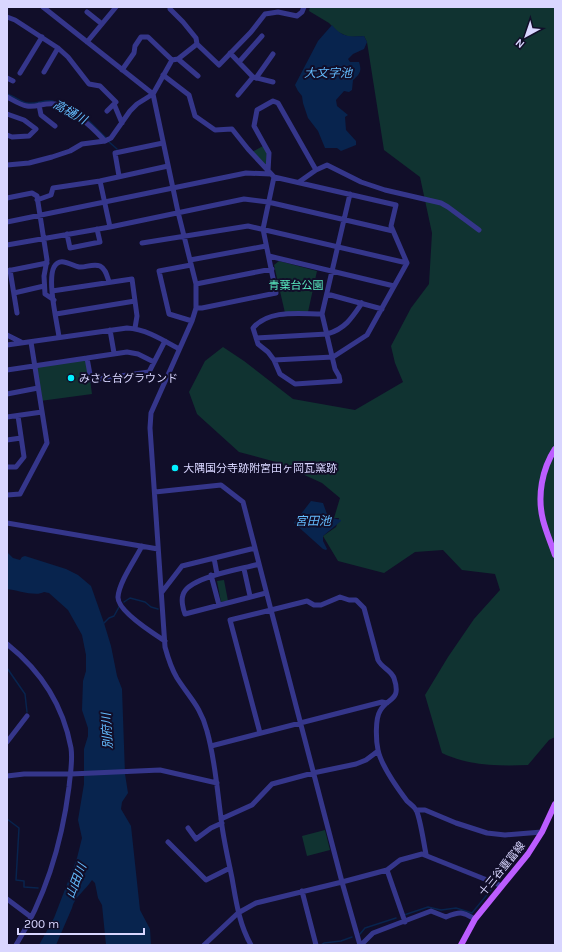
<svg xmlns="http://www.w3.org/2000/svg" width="562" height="952" font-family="Karla,'Noto Sans JP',sans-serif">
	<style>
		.green { fill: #103331 }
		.water { fill: #08244e }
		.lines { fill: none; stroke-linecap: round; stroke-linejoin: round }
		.stream { stroke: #08244e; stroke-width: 1.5 }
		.minor { stroke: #35368b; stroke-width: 5 }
		.major { stroke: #bc5dff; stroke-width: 6 }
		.poi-dot { fill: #02f0ff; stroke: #110e29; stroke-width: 1.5 }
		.labels { text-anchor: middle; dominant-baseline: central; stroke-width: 4; stroke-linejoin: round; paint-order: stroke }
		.park-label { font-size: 11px; fill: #58e9bf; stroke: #110e29 }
		.poi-label { font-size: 11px; fill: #d9d6ff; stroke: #110e29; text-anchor: start }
		.street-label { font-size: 11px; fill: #d9d6ff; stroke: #110e29 }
		.water-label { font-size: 12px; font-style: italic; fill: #64bdff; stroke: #110e29 }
	</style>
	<rect width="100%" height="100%" fill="#110e29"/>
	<path class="green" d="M310 7H555V737L549 740 528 765C499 766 469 766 442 753L425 695 448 657 474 619 500 590 495 574 462 570 443 550 415 552 384 573 338 561 323 536 336 527 339 518H334L340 498 322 483 276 462 239 452 197 414 189 392 205 361 223 347 244 361 293 399 355 410 403 382 395 363 391 346 411 308 429 284 432 233 420 177 384 150 367 42 364 36 349 37 338 32 329 23 309 11Z
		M263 146 267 153 266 165 252 152Z
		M279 261 317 271 308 312 285 313 274 265Z
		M87 358 92 394 40 401 35 365Z
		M224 580 228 601 221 602 217 581Z
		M325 830 330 850 307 856 302 836Z"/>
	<path class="water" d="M332 25C342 37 348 37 364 36L367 42 364 49 353 54 348 59 350 62H359C362 71 360 74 353 80L352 90 349 92 344 91 336 100 337 106 348 115 345 117 346 130 356 141V145L341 151 337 148H325L318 131 308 118 303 103 302 96 298 91 295 85 318 41Z
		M311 501 323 503 328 517 341 520V521L323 536V541L327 549 326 550 323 549 294 523Z
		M7 552 13 558 20 560 22 557 25 556 66 569 78 575 91 586 104 623 111 646 117 676 122 689 125 774 128 793 122 802 121 809 131 826 140 910 150 929 151 945H106L102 905 98 898 95 883 92 880C86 890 74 897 72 908L56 945H39L54 918 77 858 82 838 78 820 84 784V749L88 736V728L82 710 83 681 86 671V655L82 635 68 610 49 593 44 592C36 597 17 590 7 589Z"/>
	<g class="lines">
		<path class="stream" d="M7 94C14 96 21 102 27 103 36 105 44 99 53 101
			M81 115 87 119 106 138
			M108 141 117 149
			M124 602 130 598 145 602 151 607 158 609
			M104 623 109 618 114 616 119 607
			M7 668 25 694 27 712
			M7 819 19 828 16 880 24 881V887L38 888
			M404 915 428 907 441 910 456 908 472 913 495 885
			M360 934 365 928 396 918
			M321 945 324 943 341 941 352 937"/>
		<path class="minor" d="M43 7 153 94 178 212 196 284V308L192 321 151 413 150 428 165 647C168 658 171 668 177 678 189 697 201 707 207 731 215 759 217 789 221 818 223 838 228 858 232 878 236 901 239 924 251 945
			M170 7V9L183 22 196 38 197 44 219 65 251 32 265 14 278 12 297 16 302 12 304 7
			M87 12 102 24
			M7 17 15 20 58 48 68 57 89 84 100 86 116 102 114 104 122 123
			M87 42 116 7
			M230 53 253 77 273 82
			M178 59 198 76
			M239 62 262 36
			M122 70 134 53 135 46 141 37H148L172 60
			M44 72 58 48
			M20 73 42 37
			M163 75 189 95 195 116 215 130 232 129 248 149 274 177 396 205 391 226 407 263 367 335 333 357 274 360
			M7 78 13 81
			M256 78 273 54
			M238 95 253 77
			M7 97C13 100 20 105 27 106 36 108 45 102 55 104 74 109 92 127 105 141
			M39 105 41 115 55 126
			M107 111 114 104
			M7 114 24 120 36 129 29 136 12 137 7 135
			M7 165 29 163 52 157 70 151 82 144 105 141 111 138 130 111 137 104 153 94 172 60 178 59 197 44
			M316 170 327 165 361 182 385 190 441 203 448 207 479 230
			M268 171 269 153 254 126 257 110 273 101 278 103 316 170 299 182
			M119 176 115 153 163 143
			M100 181 110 227
			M7 198 32 193 37 196 47 260 44 276 45 294 54 300
			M37 200 51 195 53 188 100 181 168 166
			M7 222 246 173 271 174
			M67 234 70 248 100 242 97 229
			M142 243 248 226 407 263
			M7 245 110 227 244 199 268 202 393 231
			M269 256 394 286
			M190 260 266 246
			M191 265 159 271 169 314 192 321
			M10 270 17 313
			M7 271 47 263
			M196 284 272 269
			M52 291 132 279 137 316 135 328
			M14 293 44 286
			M327 294 382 309
			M196 308H202L276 293 263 229 274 177
			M56 314 135 301
			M322 314C300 314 269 309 253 328L258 344 268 352 274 360 280 374 295 384 340 381 339 376 335 369 322 314 350 194
			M110 330 114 353
			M7 335 21 342
			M59 337C57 322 47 281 54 267 60 256 70 265 79 267 85 268 93 263 100 266 106 269 107 276 109 282
			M256 338 327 334C345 329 352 318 362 303
			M7 345 127 328C146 329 163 340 179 349
			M87 358 91 380 149 372 165 341
			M7 370 127 352 138 354 154 362
			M7 394 38 388
			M7 417 42 412
			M7 440 21 438
			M7 467H16L24 457 18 416
			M155 492 221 485 243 502 255 548
			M7 495 20 494 47 443 31 342
			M7 523 158 549
			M142 546C135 560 119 582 118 597 117 611 154 634 165 641
			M214 558 217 574
			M259 564C243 569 187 577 183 595 181 600 183 609 185 614L266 593
			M244 569 250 596
			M211 575 219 605
			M162 592 182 566 255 548 271 610 307 601 314 605H321L340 597 349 600H356L364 608 378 660C382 668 391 670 394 678 402 702 387 697 380 711 375 719 376 741 378 750 381 765 398 789 407 801 410 804 414 806 416 810 420 816 424 845 426 854
			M7 644C41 671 63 704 71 748 73 761 70 775 69 787 62 842 45 898 16 945
			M7 742 27 716
			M211 746 382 702 387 703
			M7 776 24 774H71L160 770 217 783
			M416 810H425L456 823 487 833 505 835 542 832
			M221 819 252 805 272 784 313 773 356 764 366 760 378 751
			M188 828 196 839 211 828 222 823
			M168 842 206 880 230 868
			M387 870 405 922
			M302 891 316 945
			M7 899 31 917
			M204 945 238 913 256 903 342 882 271 610 230 620 260 733
			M360 945 342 882 387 870 400 860 422 854 502 886
			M361 945 373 933 431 911 446 917C461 911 462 912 475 919"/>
		<path class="major" d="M555 449C542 469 537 496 543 520 546 532 551 543 555 555
			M461 945 475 919 528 854 542 832 555 804"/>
	</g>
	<g class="poi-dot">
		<circle cx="71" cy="378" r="4"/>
		<circle cx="175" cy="468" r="4"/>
	</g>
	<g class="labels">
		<g class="park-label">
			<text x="296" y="285">青葉台公園</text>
		</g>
		<g class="poi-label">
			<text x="79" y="378">みさと台グラウンド</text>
			<text x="183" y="468">大隅国分寺跡附宮田ヶ岡瓦窯跡</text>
		</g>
		<g class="street-label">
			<text transform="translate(502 869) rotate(-51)">十三谷重富線</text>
		</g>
		<g class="water-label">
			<text x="328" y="73">大文字池</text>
			<text transform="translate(70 112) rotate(29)">高樋川</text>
			<text x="313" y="521">宮田池</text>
			<text transform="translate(107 731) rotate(-93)">別府川</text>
			<text transform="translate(76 881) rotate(-69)">山田川</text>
		</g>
	</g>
	<rect width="562" height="952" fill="none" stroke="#d9d6ff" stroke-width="16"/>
	<g transform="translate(526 36) rotate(220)" stroke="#110e29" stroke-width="3" paint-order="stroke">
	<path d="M0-3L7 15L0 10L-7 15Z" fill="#d9d6ff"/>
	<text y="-6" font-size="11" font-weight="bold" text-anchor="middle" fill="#d9d6ff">N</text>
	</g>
	<path d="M18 928v6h126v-6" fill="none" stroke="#d9d6ff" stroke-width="2"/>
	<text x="24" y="928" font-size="12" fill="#d9d6ff" stroke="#110e29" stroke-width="3" paint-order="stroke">200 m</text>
</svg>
